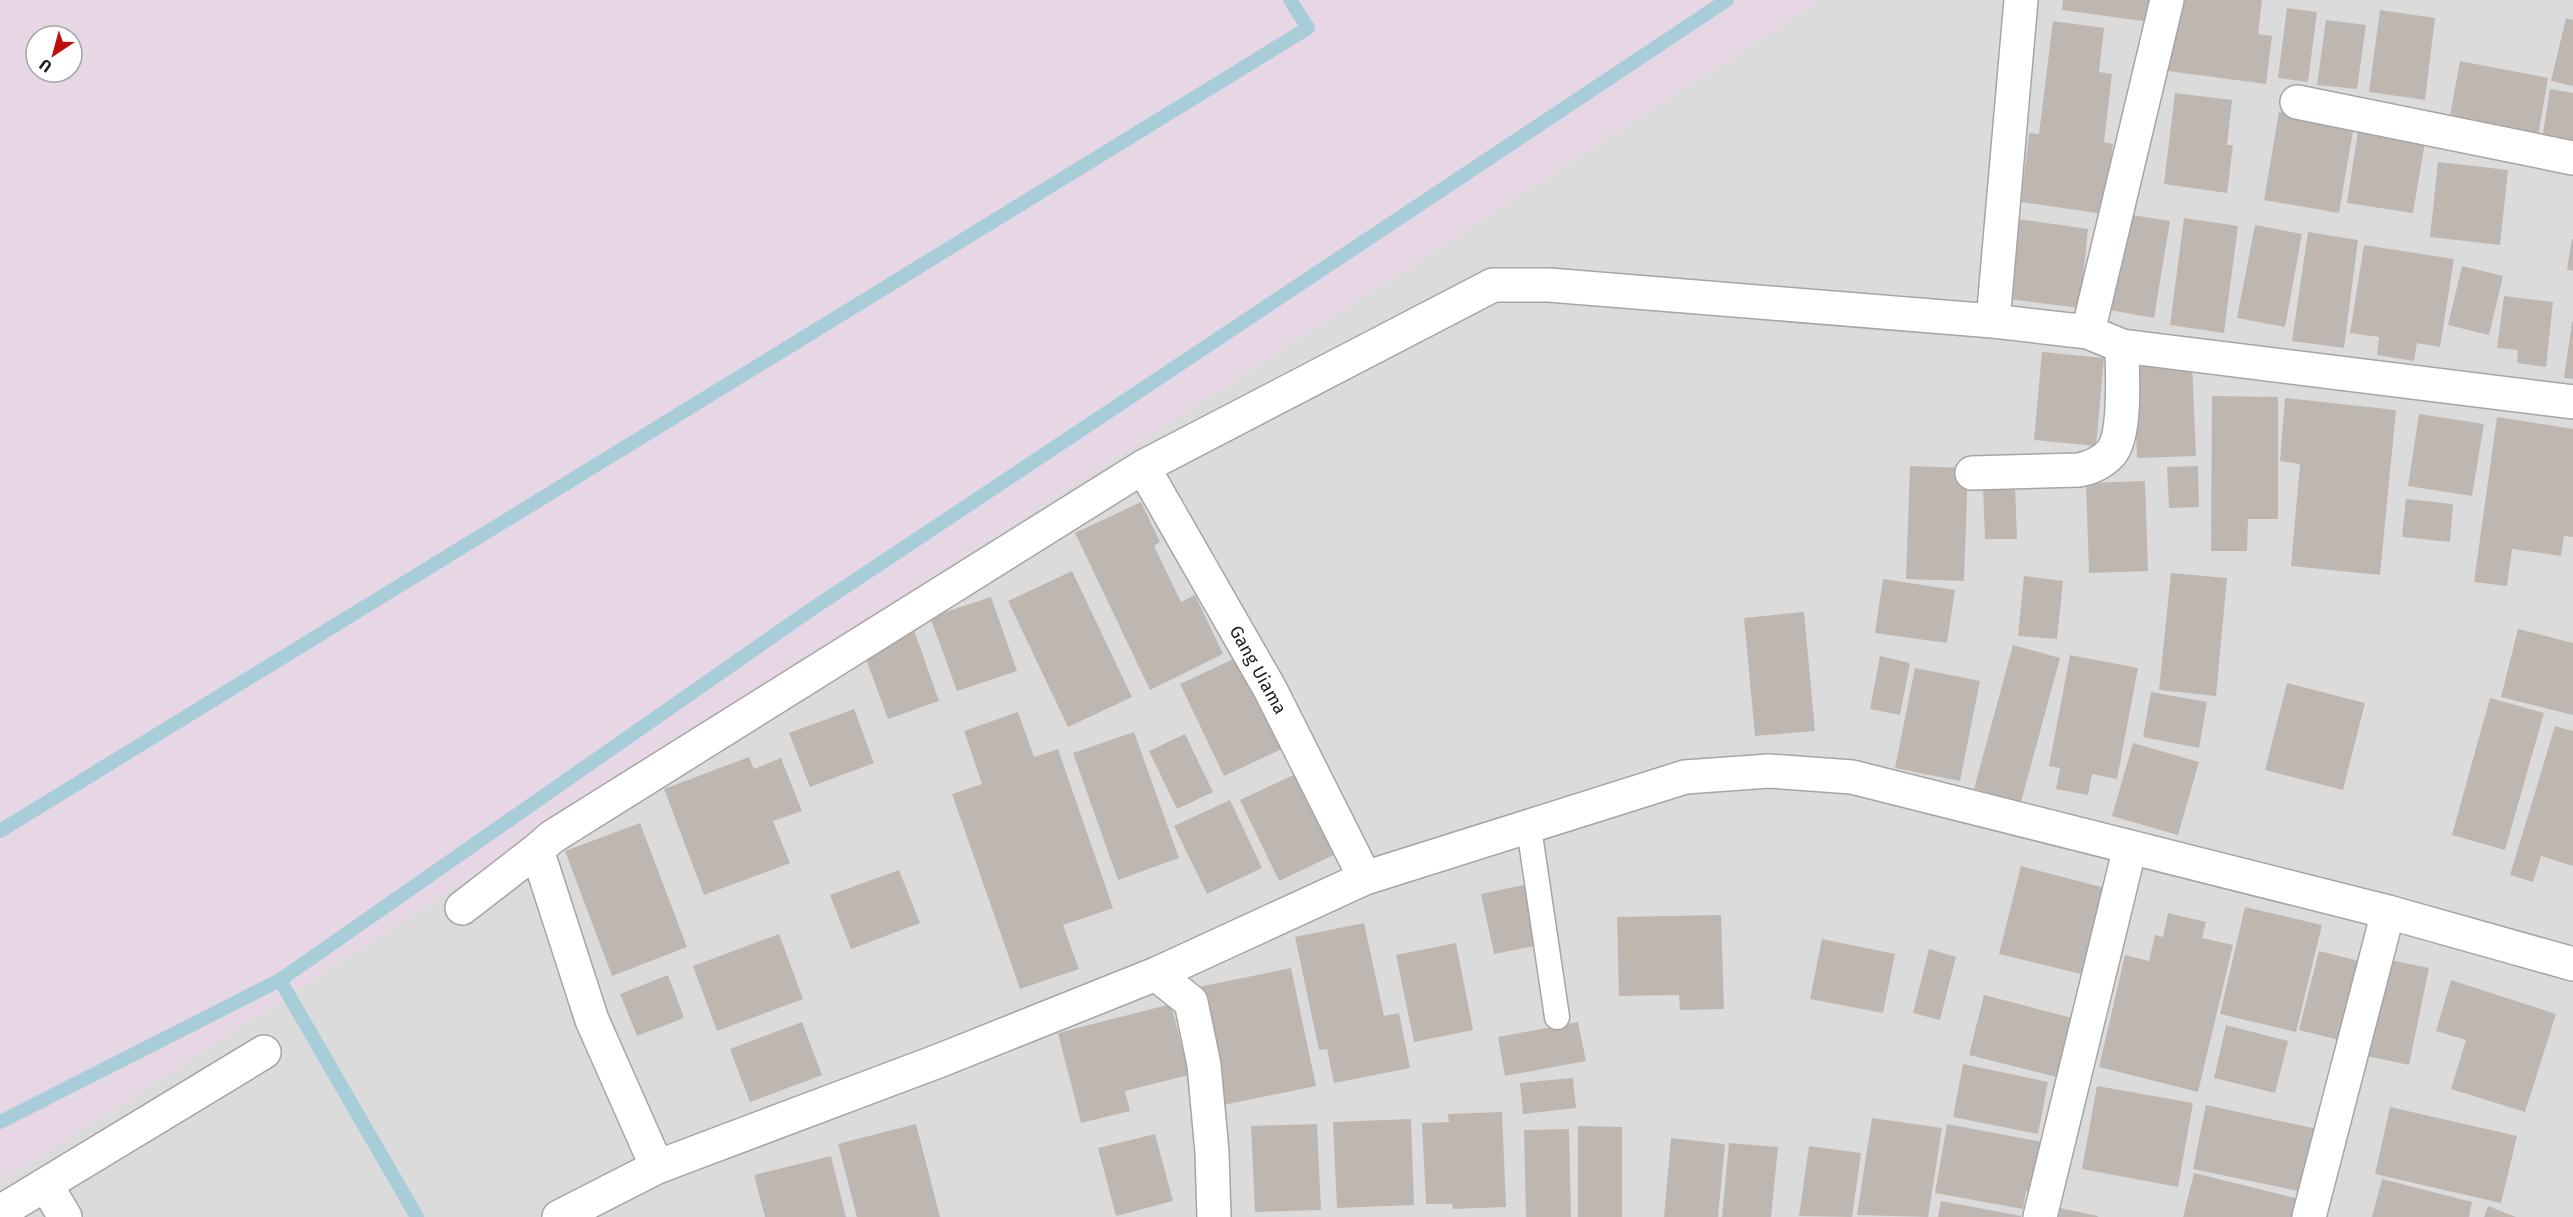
<svg xmlns="http://www.w3.org/2000/svg" width="2573" height="1217" font-family="'Fira Sans',sans-serif">
	<style>
		.residential { fill: #dcdbdb }
		.industrial { fill: #e7d7e4; fill-rule: evenodd }
		.lines { fill: none; stroke-linecap: round; stroke-linejoin: round }
		.stream { stroke: #a7cdd9; stroke-width: 14 }
		.building { fill: #beb7b1 }
		.lane-casing { stroke: #a5a5a5; stroke-width: 27 }
		.street-casing { stroke: #a5a5a5; stroke-width: 36 }
		.lane { stroke: #fff; stroke-width: 24 }
		.street { stroke: #fff; stroke-width: 33 }
		.labels { text-anchor: middle; dominant-baseline: central; stroke-width: 4.5; stroke-linejoin: round; paint-order: stroke }
		.street-label { font-size: 18px; fill: #1e1e1e; stroke: #fff }
	</style>
	<rect width="100%" height="100%" fill="#eeebe4"/>
	<path class="residential" d="M1820 0H2573V1217H0V1183Z"/>
	<path class="industrial" d="M0 0H1820L0 1183ZM36 36H72V72H36Z"/>
	<g class="lines">
		<path class="stream" d="M0 831 1308 28 1290 0
			M280 980 417 1217
			M0 1122 280 980 809 611 1727 0"/>
	</g>
	<path class="building" d="M2063 0H2153L2150 22 2062 10Z
		M2177 0H2262L2258 34 2272 36 2266 84 2168 71Z
		M2287 8 2317 12 2308 82 2278 78Z
		M2380 10 2435 18 2425 100 2369 92Z
		M2566 18 2573 20V86L2551 81Z
		M2326 20 2366 25 2357 89 2317 85Z
		M2053 21 2104 28 2099 72 2112 74 2104 142 2113 144 2104 214 2021 202 2029 133 2039 134Z
		M2460 61 2548 78 2538 136 2449 121Z
		M2550 89 2573 93V151L2541 146Z
		M2175 93 2232 100 2227 145H2233L2227 193 2164 184Z
		M2279 112 2354 125 2339 213 2264 200Z
		M2358 131 2425 142 2413 213 2347 203Z
		M2438 162 2508 170 2500 245 2430 237Z
		M2126 214 2170 221 2154 318 2110 310Z
		M2184 218 2238 226 2224 333 2170 325Z
		M2018 219 2088 229 2080 308 2008 299Z
		M2255 225 2302 234 2285 327 2237 318Z
		M2308 232 2358 240 2344 348 2292 341Z
		M2572 239H2573V271L2567 269Z
		M2364 245 2454 259 2440 347 2417 343 2414 361 2377 355 2379 337 2350 333Z
		M2462 266 2503 276 2489 335 2448 325Z
		M2504 296 2553 302 2546 367 2517 363 2518 350 2497 348Z
		M2572 322H2573V379L2564 378Z
		M2042 352 2104 358 2096 446 2034 440Z
		M2192 361 2196 456 2137 458 2133 363Z
		M2212 396 2278 397V519H2248L2247 551H2211Z
		M2285 398 2396 410 2380 575 2291 566 2300 464 2280 461Z
		M2419 414 2484 424 2472 496 2408 486Z
		M2497 417 2573 429V537L2564 536 2561 556 2512 549 2507 586 2474 582Z
		M1910 466 1968 468 1964 581 1906 579Z
		M2198 466 2199 507 2169 508 2167 467Z
		M2145 481 2148 571 2089 573 2086 483Z
		M2015 485 2017 539H1985L1983 486Z
		M2406 499 2453 504 2450 542 2402 537Z
		M1141 502 1160 542 1154 546 1181 602 1195 595 1223 654 1150 690 1075 533Z
		M1072 571 1132 697 1068 727 1008 601Z
		M2171 573 2227 578 2216 696 2159 690Z
		M2024 576 2063 581 2057 639 2018 636Z
		M1883 579 1955 590 1947 643 1875 633Z
		M991 597 1017 671 957 691 930 617Z
		M1804 612 1815 731 1755 736 1744 618Z
		M2518 629 2573 643V715L2501 697Z
		M914 630 939 701 888 719 862 648Z
		M2013 645 2060 658 2021 802 1974 789Z
		M2070 655 2138 668 2117 779 2092 774 2088 795 2056 789 2060 768 2049 766Z
		M1240 656 1284 748 1224 776 1180 684Z
		M1880 656 1910 663 1900 715 1870 709Z
		M1915 668 1980 681 1960 781 1895 768Z
		M2287 683 2365 703 2343 790 2265 770Z
		M2151 692 2207 702 2199 748 2143 737Z
		M2490 698 2544 713 2505 850 2452 835Z
		M854 709 874 763 810 787 789 733Z
		M1018 712 1034 757 1058 749 1113 908 1063 925 1079 969 1020 989 952 794 982 784 964 731Z
		M2555 726 2573 731V866L2541 856 2533 882 2510 875Z
		M1134 732 1179 858 1118 880 1073 753Z
		M1185 734 1213 792 1177 809 1149 751Z
		M2133 743 2199 762 2178 835 2112 816Z
		M749 757 754 769 781 758 802 811 773 821 790 863 704 895 664 789Z
		M1304 770 1342 851 1279 881 1240 800Z
		M1230 800 1262 868 1207 894 1174 826Z
		M640 823 687 947 612 976 565 851Z
		M2021 866 2105 888 2085 975 1999 954Z
		M899 870 920 923 851 949 830 895Z
		M1528 884 1540 945 1494 954 1481 894Z
		M2245 907 2322 925 2296 1032 2220 1014Z
		M2168 913 2206 922 2202 938 2233 945 2198 1092 2099 1067 2125 955 2149 961 2155 935 2163 937Z
		M1721 915 1724 1009 1680 1010 1679 995 1619 996 1617 917Z
		M1364 923 1384 1016 1399 1013 1410 1068 1334 1083 1327 1049 1319 1050 1295 937Z
		M779 934 803 999 717 1031 693 966Z
		M1822 939 1895 954 1883 1013 1810 999Z
		M1456 943 1473 1030 1414 1042 1396 955Z
		M1929 949 1956 957 1940 1020 1913 1013Z
		M2319 951 2367 963 2347 1042 2299 1030Z
		M2385 959 2429 968 2409 1065 2367 1056Z
		M1291 968 1316 1086 1223 1105 1198 987Z
		M668 975 684 1018 637 1036 620 994Z
		M2451 980 2556 1014 2525 1112 2451 1089 2466 1040 2436 1031Z
		M1984 995 2072 1018 2057 1077 1969 1055Z
		M1171 1004 1189 1075 1125 1091 1130 1111 1081 1123 1058 1033Z
		M802 1022 822 1075 750 1102 730 1049Z
		M1578 1022 1586 1061 1505 1076 1498 1037Z
		M2226 1025 2288 1041 2275 1093 2214 1078Z
		M1963 1064 2048 1082 2038 1134 1953 1117Z
		M1573 1078 1576 1108 1523 1114 1520 1083Z
		M2097 1086 2193 1103 2178 1187 2082 1169Z
		M2206 1105 2322 1130 2308 1193 2193 1169Z
		M2390 1107 2517 1136 2501 1203 2375 1174Z
		M1502 1112 1506 1207 1453 1209 1452 1204H1426L1422 1123 1449 1122 1448 1114Z
		M1872 1118 1942 1128 1928 1217 1857 1215Z
		M1411 1119 1414 1205 1337 1208 1333 1122Z
		M916 1124 940 1217H857L838 1144Z
		M1317 1124 1321 1210 1255 1212 1251 1126Z
		M1947 1124 2047 1143 2038 1194 2026 1191 2023 1209 1935 1193Z
		M1578 1126 1622 1127V1217H1578Z
		M1569 1129 1571 1217H1526L1524 1130Z
		M1155 1134 1173 1201 1116 1216 1098 1148Z
		M1671 1138 1725 1144 1718 1217H1664Z
		M1729 1143 1778 1147 1771 1217H1722Z
		M1809 1146 1861 1153 1852 1217 1799 1216Z
		M831 1156 846 1217H765L754 1175Z
		M2194 1173 2307 1201 2304 1217H2183Z
		M2382 1179 2472 1202 2469 1217H2372Z
		M1941 1201 2021 1216V1217H1938Z
		M2488 1206 2516 1217H2484Z
		M2060 1208 2098 1216V1217H2059Z"/>
	<g class="lines">
		<defs>
			<path id="lane" d="M1529 828 1557 1017"/>
			<path id="street" d="M2297 102 2573 158
				M1993 321 2021 0
				M2088 332 2167 0
				M1143 467 1270 689 1365 878
				M1972 473 2079 470C2092 467 2102 463 2111 453 2127 434 2122 371 2122 346
				M462 908 537 850
				M1156 974 1191 1002 1204 1065 1212 1152 1214 1217
				M657 1167 592 1020 537 850 552 837 1143 467 1493 285H1549L1993 321 2088 332 2122 346 2573 402
				M46 1185 65 1217
				M0 1212 264 1052
				M559 1217 657 1167 941 1060 1156 974 1365 878 1685 777 1769 771 1852 777 2388 912 2573 964
				M2040 1217 2130 847
				M2309 1217 2388 912"/>
		</defs>
		<use href="#lane" class="lane-casing"/>
		<use href="#street" class="street-casing"/>
		<use href="#lane" class="lane"/>
		<use href="#street" class="street"/>
	</g>
	<g class="labels">
		<g class="street-label">
			<text transform="translate(1258 670) rotate(61)">Gang Uiama</text>
		</g>
	</g>
	<g transform="translate(54 54) rotate(216)"><circle r="28" fill="#ffffff" stroke="#a5a5a5" stroke-width="1.5"/>
	<path d="M0-4.5L10 22L0 15L-10 22Z" fill="#bf0e0c"/>
	<text y="-9" font-size="16" font-weight="bold" text-anchor="middle" fill="#1e1e1e">U</text>
	</g>
</svg>
